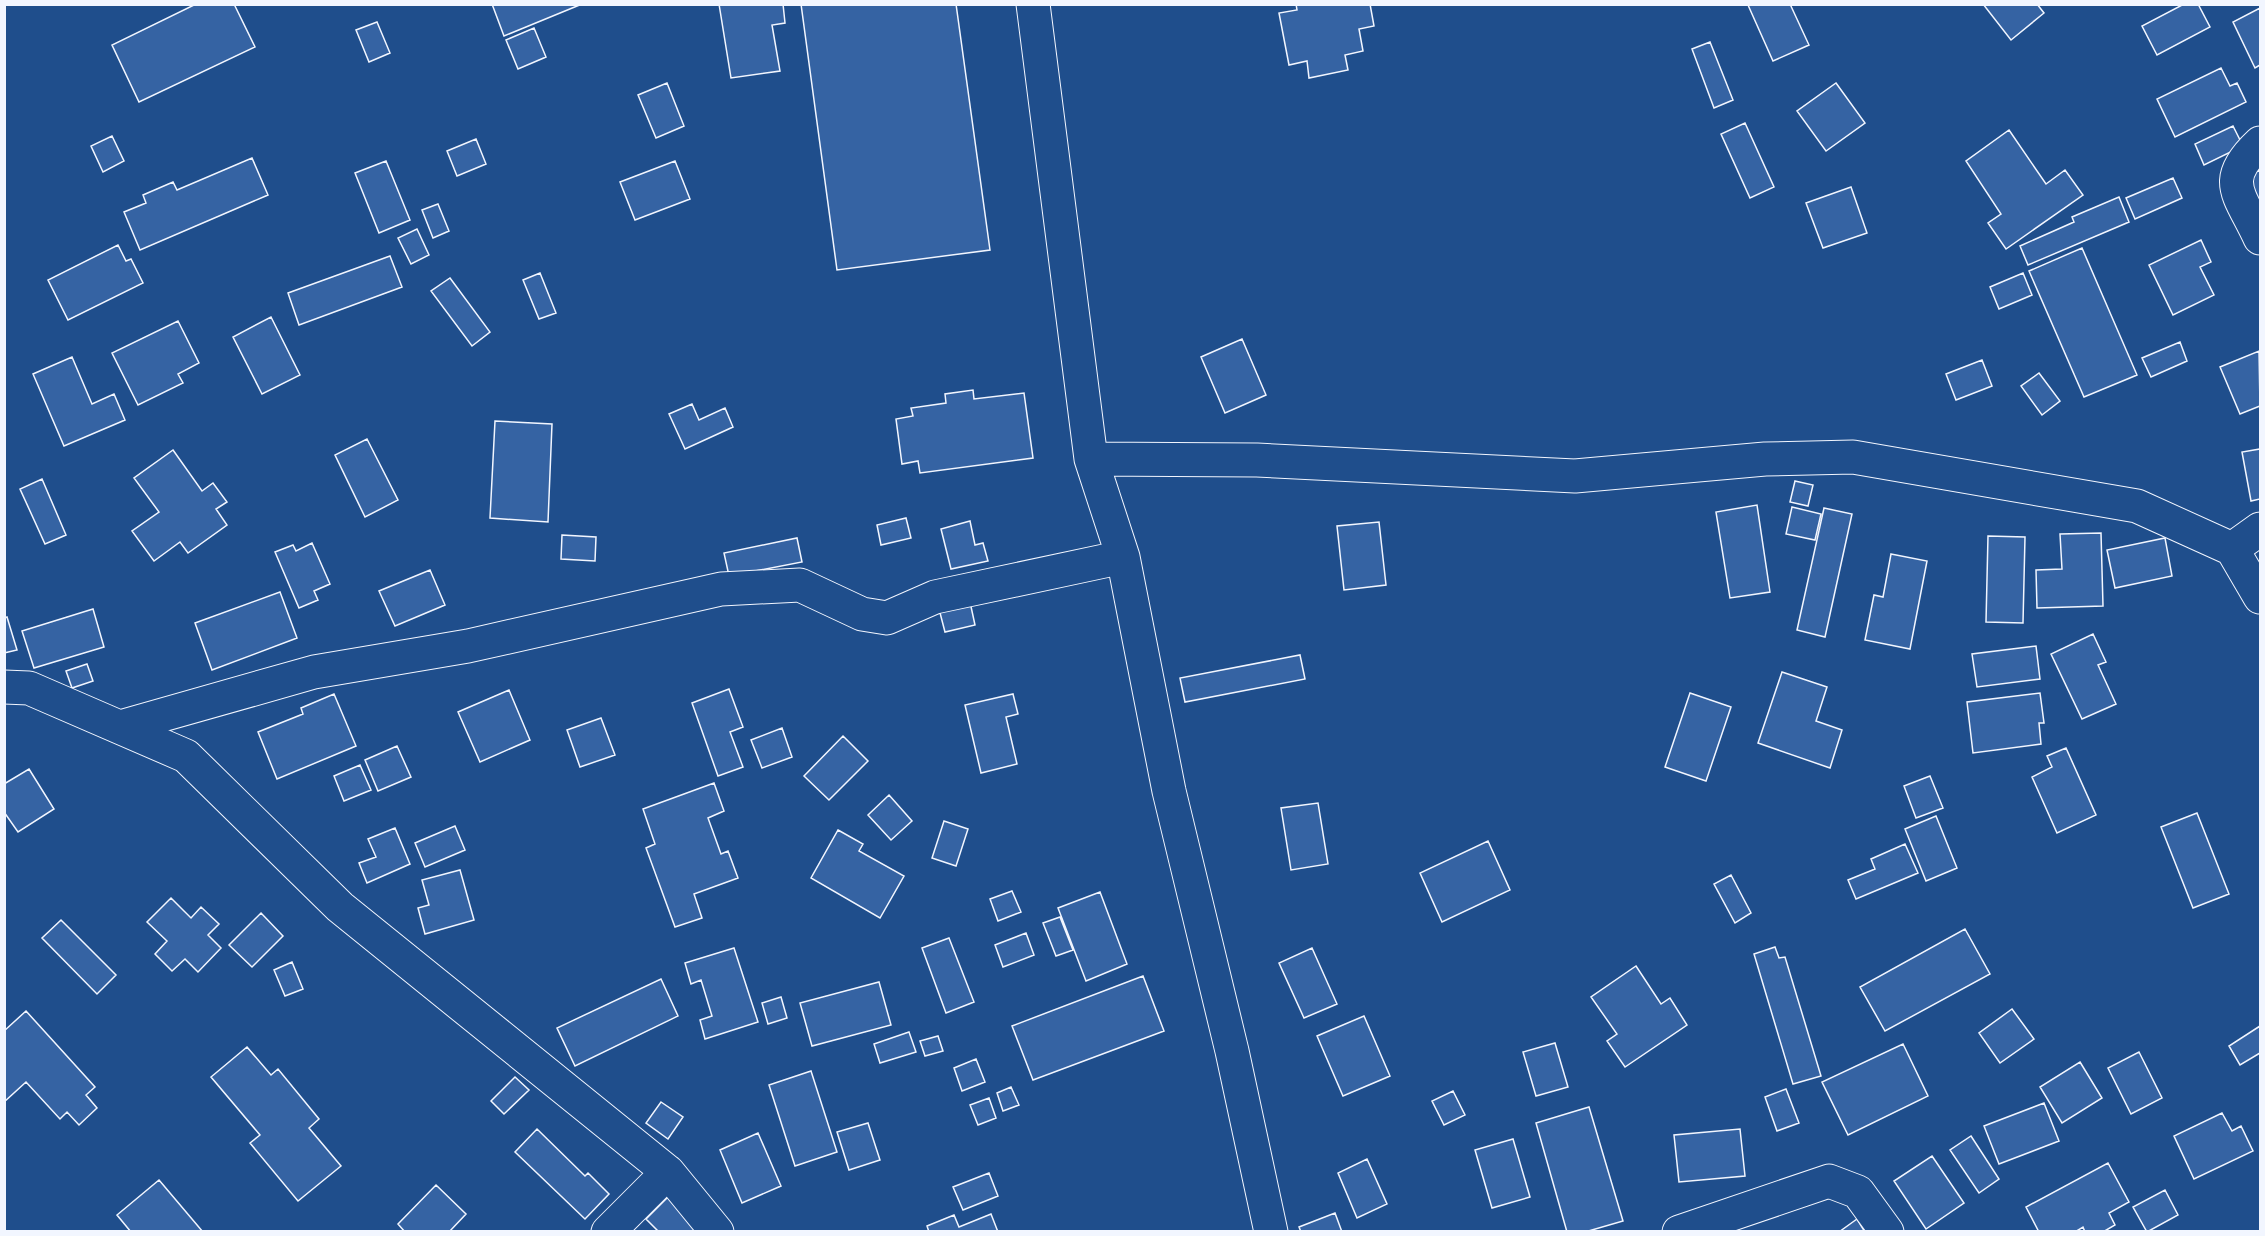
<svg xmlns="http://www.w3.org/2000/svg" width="2265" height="1236" font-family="'Fira Sans',sans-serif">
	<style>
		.building { fill: #3563a3; stroke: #f2f6ff; stroke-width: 1.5 }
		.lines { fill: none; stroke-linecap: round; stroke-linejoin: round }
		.minor-casing { stroke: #f2f6ff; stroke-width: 35 }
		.minor { stroke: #1f4e8c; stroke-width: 33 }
	</style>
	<rect width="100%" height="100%" fill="#1f4e8c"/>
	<path class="building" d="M196 4H234L255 47 139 102 112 45Z
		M492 4H582L504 36Z
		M719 4H783L785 23 772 25 780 71 731 78Z
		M801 4H956L990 250 837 270Z
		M1296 4H1370L1374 26 1359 29 1363 51 1345 55 1348 70 1309 78 1307 61 1289 65 1279 13 1297 10Z
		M1790 4 1809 45 1773 61 1748 5Z
		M1983 4H2037L2044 13 2011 40Z
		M2184 4H2198L2210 27 2157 55 2142 26Z
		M2260 8V65L2255 68 2233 22Z
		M377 22 390 53 369 62 356 30Z
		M534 28 546 57 518 69 506 40Z
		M1710 42 1733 100 1714 108 1692 49Z
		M2221 68 2230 86 2237 83 2246 102 2175 137 2157 99Z
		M667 83 684 126 656 138 638 95Z
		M1836 83 1865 123 1826 151 1797 111Z
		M1745 123 1774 187 1750 198 1721 134Z
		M2233 126 2243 146 2204 165 2195 144Z
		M2009 130 2046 184 2065 170 2083 195 2006 249 1988 223 2001 214 1966 161Z
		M112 136 124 161 103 172 91 146Z
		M476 139 486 164 457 176 447 151Z
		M252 158 268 195 140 250 124 212 146 203 143 195 173 182 177 190Z
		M386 161 410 220 379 233 355 173Z
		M675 161 690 199 635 220 620 182Z
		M2260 170V207L2243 177Z
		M2173 178 2182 198 2135 219 2126 198Z
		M1851 187 1867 233 1823 248 1806 203Z
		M2119 197 2129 222 2028 265 2020 246 2074 222 2072 217Z
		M438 204 449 231 433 238 422 210Z
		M417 229 429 255 411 264 398 238Z
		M2201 240 2211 262 2200 267 2214 295 2173 315 2149 265Z
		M118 245 126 261 131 259 143 283 68 320 48 280Z
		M2082 248 2137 375 2084 397 2029 271Z
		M390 256 402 287 299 325 288 293Z
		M540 273 556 313 539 319 523 280Z
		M2023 273 2032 295 1999 309 1990 287Z
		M450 278 490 332 472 346 431 291Z
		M271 317 300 375 262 394 233 337Z
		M178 321 199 363 178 374 183 383 138 405 112 353Z
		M1242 339 1266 395 1225 413 1201 357Z
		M2180 342 2187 361 2151 377 2142 358Z
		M2259 351 2260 406 2240 414 2220 367Z
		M72 357 92 404 114 394 125 420 64 446 33 374Z
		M1982 360 1992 386 1956 400 1946 374Z
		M2039 373 2060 401 2042 415 2021 386Z
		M973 390 974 399 1024 393 1033 458 920 473 918 461 902 464 896 419 913 416 911 408 946 403 945 394Z
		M692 404 699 420 725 408 733 427 685 449 669 414Z
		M495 421 552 424 548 522 490 518Z
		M367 439 398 500 365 517 335 455Z
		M2260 449V499L2251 501 2242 452Z
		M173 450 202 491 213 483 227 502 216 509 227 525 188 553 180 542 154 561 132 531 159 512 134 478Z
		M42 479 66 535 45 544 20 489Z
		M1795 481 1813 485 1808 506 1790 502Z
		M1757 505 1770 592 1730 598 1716 512Z
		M1792 507 1821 514 1815 540 1786 534Z
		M1824 508 1852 514 1825 637 1797 630Z
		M906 518 911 538 881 545 877 525Z
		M970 521 975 545 983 543 988 561 951 569 941 529Z
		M1379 522 1386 585 1344 590 1337 526Z
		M2101 533 2103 606 2037 608 2036 570 2062 569 2060 534Z
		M562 535 596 537 595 561 561 559Z
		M1988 536 2025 537 2023 623 1986 622Z
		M797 538 802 562 729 576 724 553Z
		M2165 538 2172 576 2115 588 2107 550Z
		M312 543 330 584 314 591 318 600 299 608 275 552 293 545 296 551Z
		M1891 554 1927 561 1910 649 1865 640 1874 595 1883 597Z
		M430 570 445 605 395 626 379 591Z
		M280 592 297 638 212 670 195 623Z
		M970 602 975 625 945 632 939 609Z
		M93 609 104 647 34 668 22 631Z
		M7 617 17 650 4 653V618Z
		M2093 634 2106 662 2098 665 2116 704 2082 719 2051 654Z
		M2036 646 2040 679 1977 687 1972 654Z
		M1300 655 1305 679 1185 702 1180 678Z
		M87 664 93 681 72 688 66 671Z
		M1782 672 1827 687 1816 721 1842 730 1830 768 1758 743Z
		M729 689 743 727 730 732 743 767 718 776 692 703Z
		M509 690 530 740 480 762 458 712Z
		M1690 693 1731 707 1706 781 1665 767Z
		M2040 693 2044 723H2039L2041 744 1973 753 1967 702Z
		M334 694 356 746 277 779 258 732 303 714 301 708Z
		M1013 694 1018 714 1006 717 1017 764 981 773 965 705Z
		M601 718 615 755 580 767 567 730Z
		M782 728 792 757 762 768 751 740Z
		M843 736 868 761 829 800 804 776Z
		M397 746 411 777 378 791 365 760Z
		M2066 748 2096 815 2057 833 2032 777 2052 767 2047 756Z
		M360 765 371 790 344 801 334 776Z
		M29 769 54 809 18 832 4 812V784Z
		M1930 776 1943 808 1916 818 1904 786Z
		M714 783 724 811 708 818 721 854 728 851 738 878 694 894 702 918 675 927 646 848 655 844 643 809Z
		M889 795 912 821 891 840 868 815Z
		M1318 803 1328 864 1291 870 1281 808Z
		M2197 813 2229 894 2193 908 2161 827Z
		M1936 816 1957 868 1926 881 1905 829Z
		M944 821 968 829 956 866 932 858Z
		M455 826 465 850 425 867 415 843Z
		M395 828 410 864 367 883 359 863 376 857 368 839Z
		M838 830 863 844 859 851 904 876 880 918 811 878Z
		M1488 841 1510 890 1442 922 1420 873Z
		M1905 844 1918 873 1856 899 1848 880 1875 869 1871 859Z
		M460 870 474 920 425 934 418 908 429 905 422 880Z
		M1731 875 1751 913 1735 923 1714 884Z
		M1012 891 1021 912 998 921 990 899Z
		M1100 892 1127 964 1086 981 1058 908Z
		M171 898 191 918 201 907 219 924 208 935 221 948 198 972 185 959 172 971 155 954 167 941 147 922Z
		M261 913 283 936 252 967 229 945Z
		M1060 917 1073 950 1056 956 1043 923Z
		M61 920 116 975 97 994 42 938Z
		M1965 929 1990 974 1885 1031 1860 987Z
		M1026 933 1034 955 1003 967 995 945Z
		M949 938 974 1002 946 1013 922 948Z
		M1775 947 1779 958 1785 957 1821 1076 1793 1084 1754 954Z
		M734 948 758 1022 705 1039 700 1020 712 1016 701 980 691 984 685 963Z
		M1312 948 1337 1004 1304 1018 1279 963Z
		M292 962 303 989 285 996 274 970Z
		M1636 966 1661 1004 1670 998 1687 1025 1625 1067 1607 1041 1617 1034 1591 997Z
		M1143 976 1164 1031 1033 1080 1012 1026Z
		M661 979 678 1016 575 1066 557 1028Z
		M879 982 891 1025 812 1046 800 1003Z
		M781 997 787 1018 768 1024 762 1003Z
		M2012 1009 2034 1039 2000 1063 1979 1033Z
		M26 1011 95 1087 86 1095 97 1108 79 1125 67 1112 60 1119 26 1082 4 1102V1031Z
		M1364 1016 1390 1076 1343 1096 1317 1036Z
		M2260 1026V1053L2240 1065 2229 1046Z
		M909 1032 916 1052 880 1063 874 1044Z
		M938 1036 943 1051 925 1056 920 1041Z
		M1555 1043 1568 1087 1536 1096 1523 1052Z
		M1903 1044 1928 1096 1848 1135 1822 1082Z
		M247 1047 271 1075 278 1069 319 1119 309 1128 341 1166 298 1201 250 1143 260 1135 211 1077Z
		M2139 1052 2162 1098 2131 1114 2108 1068Z
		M976 1059 985 1082 962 1091 954 1068Z
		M2080 1062 2102 1098 2062 1123 2040 1087Z
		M811 1071 837 1152 795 1166 769 1085Z
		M515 1077 529 1090 504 1114 491 1101Z
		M1011 1087 1019 1105 1003 1111 997 1093Z
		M1786 1089 1799 1123 1777 1131 1765 1097Z
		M1453 1091 1465 1115 1444 1125 1432 1101Z
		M989 1098 996 1118 978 1125 970 1105Z
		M661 1102 683 1117 668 1139 646 1123Z
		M2044 1103 2059 1141 1999 1164 1984 1126Z
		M1589 1107 1623 1221 1585 1232H1567L1536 1123Z
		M2222 1113 2232 1131 2241 1126 2253 1151 2194 1179 2174 1136Z
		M868 1123 880 1160 849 1170 837 1132Z
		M537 1129 585 1176 588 1173 609 1194 585 1219 515 1152Z
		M1740 1129 1745 1176 1679 1182 1674 1135Z
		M758 1133 781 1186 742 1203 720 1150Z
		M1971 1136 1999 1179 1979 1193 1950 1150Z
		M1513 1139 1530 1197 1492 1208 1475 1150Z
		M1932 1156 1964 1203 1926 1229 1894 1181Z
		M1367 1159 1387 1204 1357 1218 1338 1173Z
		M2108 1163 2129 1202 2109 1213 2115 1225 2103 1232H2085L2083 1227 2075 1232H2039L2026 1207Z
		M989 1173 998 1196 963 1210 953 1187Z
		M159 1180 203 1232H131L117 1215Z
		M436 1185 466 1214 449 1232H405L398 1224Z
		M2165 1190 2178 1215 2147 1232 2133 1207Z
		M671 1194 709 1232H659L646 1219Z
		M1335 1213 1342 1232H1301L1299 1227Z
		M991 1214 998 1232H929L927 1226 954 1215 959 1227Z
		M1857 1219 1865 1232H1839Z"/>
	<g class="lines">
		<defs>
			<path id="minor" d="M1033 4 1091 459 1123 557 1169 791 1232 1051 1271 1232
				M2260 143C2219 181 2240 194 2260 238
				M1091 459 1257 460 1575 476 1765 459 1853 457 2137 506 2232 549 2260 597
				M2232 549 2260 529
				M4 687 29 688 186 756 340 907 668 1172 717 1232
				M120 727 314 672 468 646 721 589 800 585 862 614 887 618 935 597 1123 557
				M608 1232 668 1172
				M1679 1232 1829 1181 1858 1192 1887 1232"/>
		</defs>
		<use href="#minor" class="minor-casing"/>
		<use href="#minor" class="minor"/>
	</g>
	<rect width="2265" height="1236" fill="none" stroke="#f2f6ff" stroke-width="12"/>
</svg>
